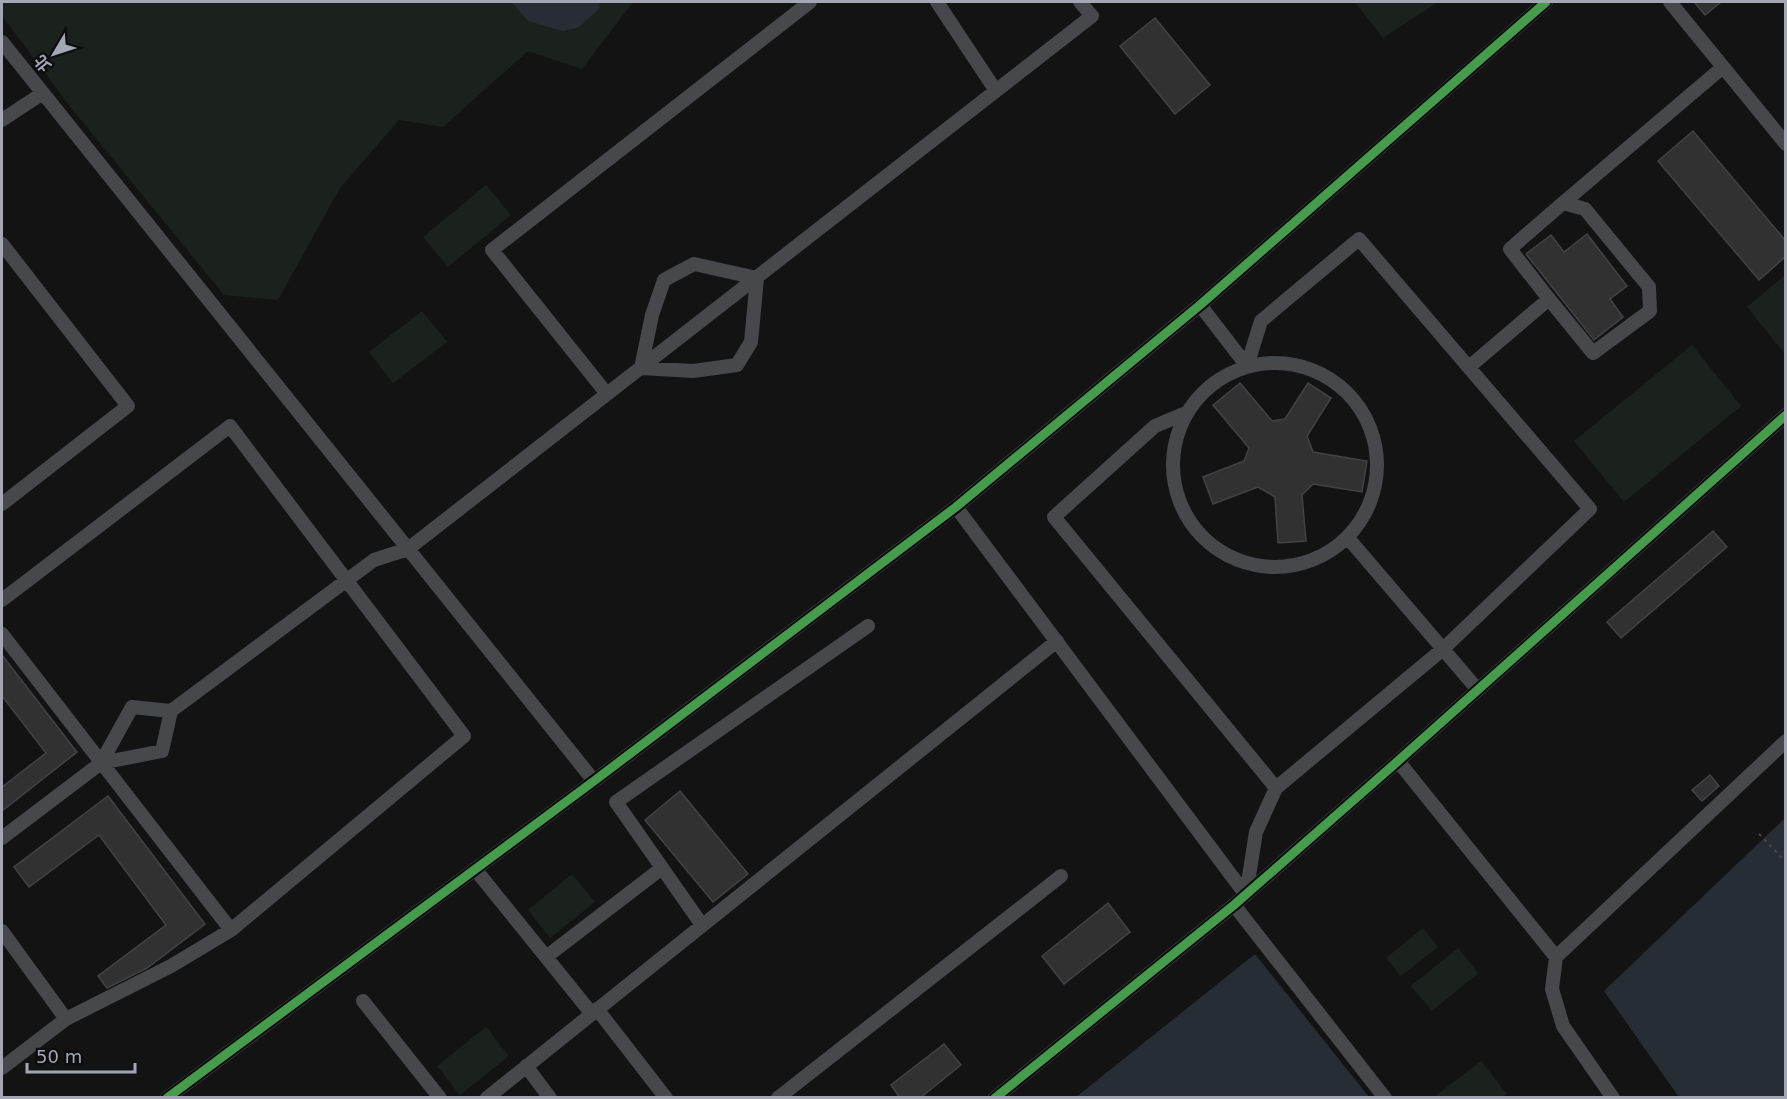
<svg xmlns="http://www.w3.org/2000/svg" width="1787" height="1099" font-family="'DejaVu Sans','Noto Sans TC',sans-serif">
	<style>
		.green { fill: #1b221d }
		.water { fill: #262d35 }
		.building { fill: #313132; stroke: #424247; stroke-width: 1.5 }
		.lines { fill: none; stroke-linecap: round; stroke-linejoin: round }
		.path { stroke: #49494e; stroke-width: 2; stroke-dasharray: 3 4.5; stroke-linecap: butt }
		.minor { stroke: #47484c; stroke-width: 14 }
		.cycleway-casing { stroke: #0d0d0f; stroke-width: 13 }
		.cycleway { stroke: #469c4c; stroke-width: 9 }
	</style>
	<rect width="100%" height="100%" fill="#131313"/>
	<path class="green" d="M2 2H633L582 69 528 51 443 127 399 120 340 188 278 300 224 295 72 109 2 16Z
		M1355 2H1438L1383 38Z
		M486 185 511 215 448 267 423 237Z
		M1785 275V354L1747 307Z
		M422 311 447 342 393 383 369 352Z
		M1692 345 1741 406 1624 502 1574 441Z
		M572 874 595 902 550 938 528 910Z
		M1423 928 1438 947 1401 976 1386 958Z
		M1458 948 1478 973 1432 1011 1411 986Z
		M486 1027 509 1056 460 1095 437 1066Z
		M1481 1061 1507 1094 1503 1097H1434Z"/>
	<path class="water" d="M512 2H598L600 8 579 27 563 31 528 21Z
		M1785 818V1097H1679L1604 991Z
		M1255 954 1369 1097H1076Z"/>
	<path class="building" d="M1694 2H1721L1705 15Z
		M1155 18 1210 85 1175 114 1120 46Z
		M1693 131 1785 240V257L1759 280 1658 161Z
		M1587 234 1627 286 1610 299 1623 317 1594 340 1526 254 1551 235 1564 252Z
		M1240 383 1272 421 1285 419 1308 383 1331 398 1307 436 1313 452 1367 461 1362 492 1313 484 1302 495 1306 541 1278 543 1275 497 1258 487 1213 504 1203 477 1244 461 1249 448 1213 405Z
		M1713 531 1727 547 1621 638 1607 622Z
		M2 655 77 752 2 811V787L46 753 2 696Z
		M1710 775 1719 786 1702 801 1692 790Z
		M680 791 748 874 713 902 645 820Z
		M108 796 205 924 147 968 107 988 98 976 166 925 99 835 29 887 14 867Z
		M1108 903 1130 932 1064 984 1042 956Z
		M944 1044 961 1065 920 1098H900L891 1085Z"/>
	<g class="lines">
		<path class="path" d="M1759 834 1786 862"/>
		<path class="minor" d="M937 2 996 91
			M1670 2 1786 144
			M2 42 594 781
			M2 120 43 93
			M1563 203 1723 67
			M2 244 128 406 2 504
			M694 264 757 278 751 342 737 365 693 371 641 368 652 315 664 280Z
			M1200 305 1247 366
			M1173 465a102 102 0 1 1 204 0a102 102 0 1 1-204 0Z
			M1469 367 1549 299 1593 353 1650 311 1649 287 1585 209 1563 203 1510 249 1549 299
			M607 394 492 250 810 2
			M1186 413 1155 426 1054 517 1276 788
			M956 507 1246 895
			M1348 538 1478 690
			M2 600 230 426 464 736 231 930 171 966 66 1019 2 1068
			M2 634 231 930
			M171 711 132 707 101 763 162 751 171 711 374 560 408 549 1092 16 1080 2
			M1398 761 1556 957 1786 741
			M2 838 101 763
			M475 869 592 1014
			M1246 895 1256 832 1276 788 1443 649 1590 509 1359 239 1261 321 1247 366
			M1234 905 1385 1098
			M702 925 616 802 868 626
			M2 931 66 1019
			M546 957 662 868
			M1556 957 1552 989 1563 1026 1613 1098
			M363 1001 440 1098
			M597 1009 666 1098
			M526 1066 550 1098
			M167 1098 594 781 956 507 1200 305 1546 2
			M487 1098 1057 641
			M778 1098 1061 876
			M995 1098 1234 905 1398 761 1786 415"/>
		<defs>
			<path id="cycleway" d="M167 1098 594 781 956 507 1200 305 1546 2
				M995 1098 1234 905 1398 761 1786 415"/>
		</defs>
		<use href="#cycleway" class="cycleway-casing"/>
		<use href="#cycleway" class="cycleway"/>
	</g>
	<rect width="1787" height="1099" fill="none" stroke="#a3a7b5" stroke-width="6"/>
	<g transform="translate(54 54) rotate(231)" stroke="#0d0d0f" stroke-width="4.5" paint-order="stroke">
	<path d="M0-4.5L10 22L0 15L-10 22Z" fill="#a3a7b5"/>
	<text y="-9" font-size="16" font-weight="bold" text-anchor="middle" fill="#a3a7b5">北</text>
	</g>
	<path d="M27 1063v9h108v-9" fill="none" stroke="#a3a7b5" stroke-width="3"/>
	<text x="36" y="1063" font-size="18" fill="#a3a7b5" stroke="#0d0d0f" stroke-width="4.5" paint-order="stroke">50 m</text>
</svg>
